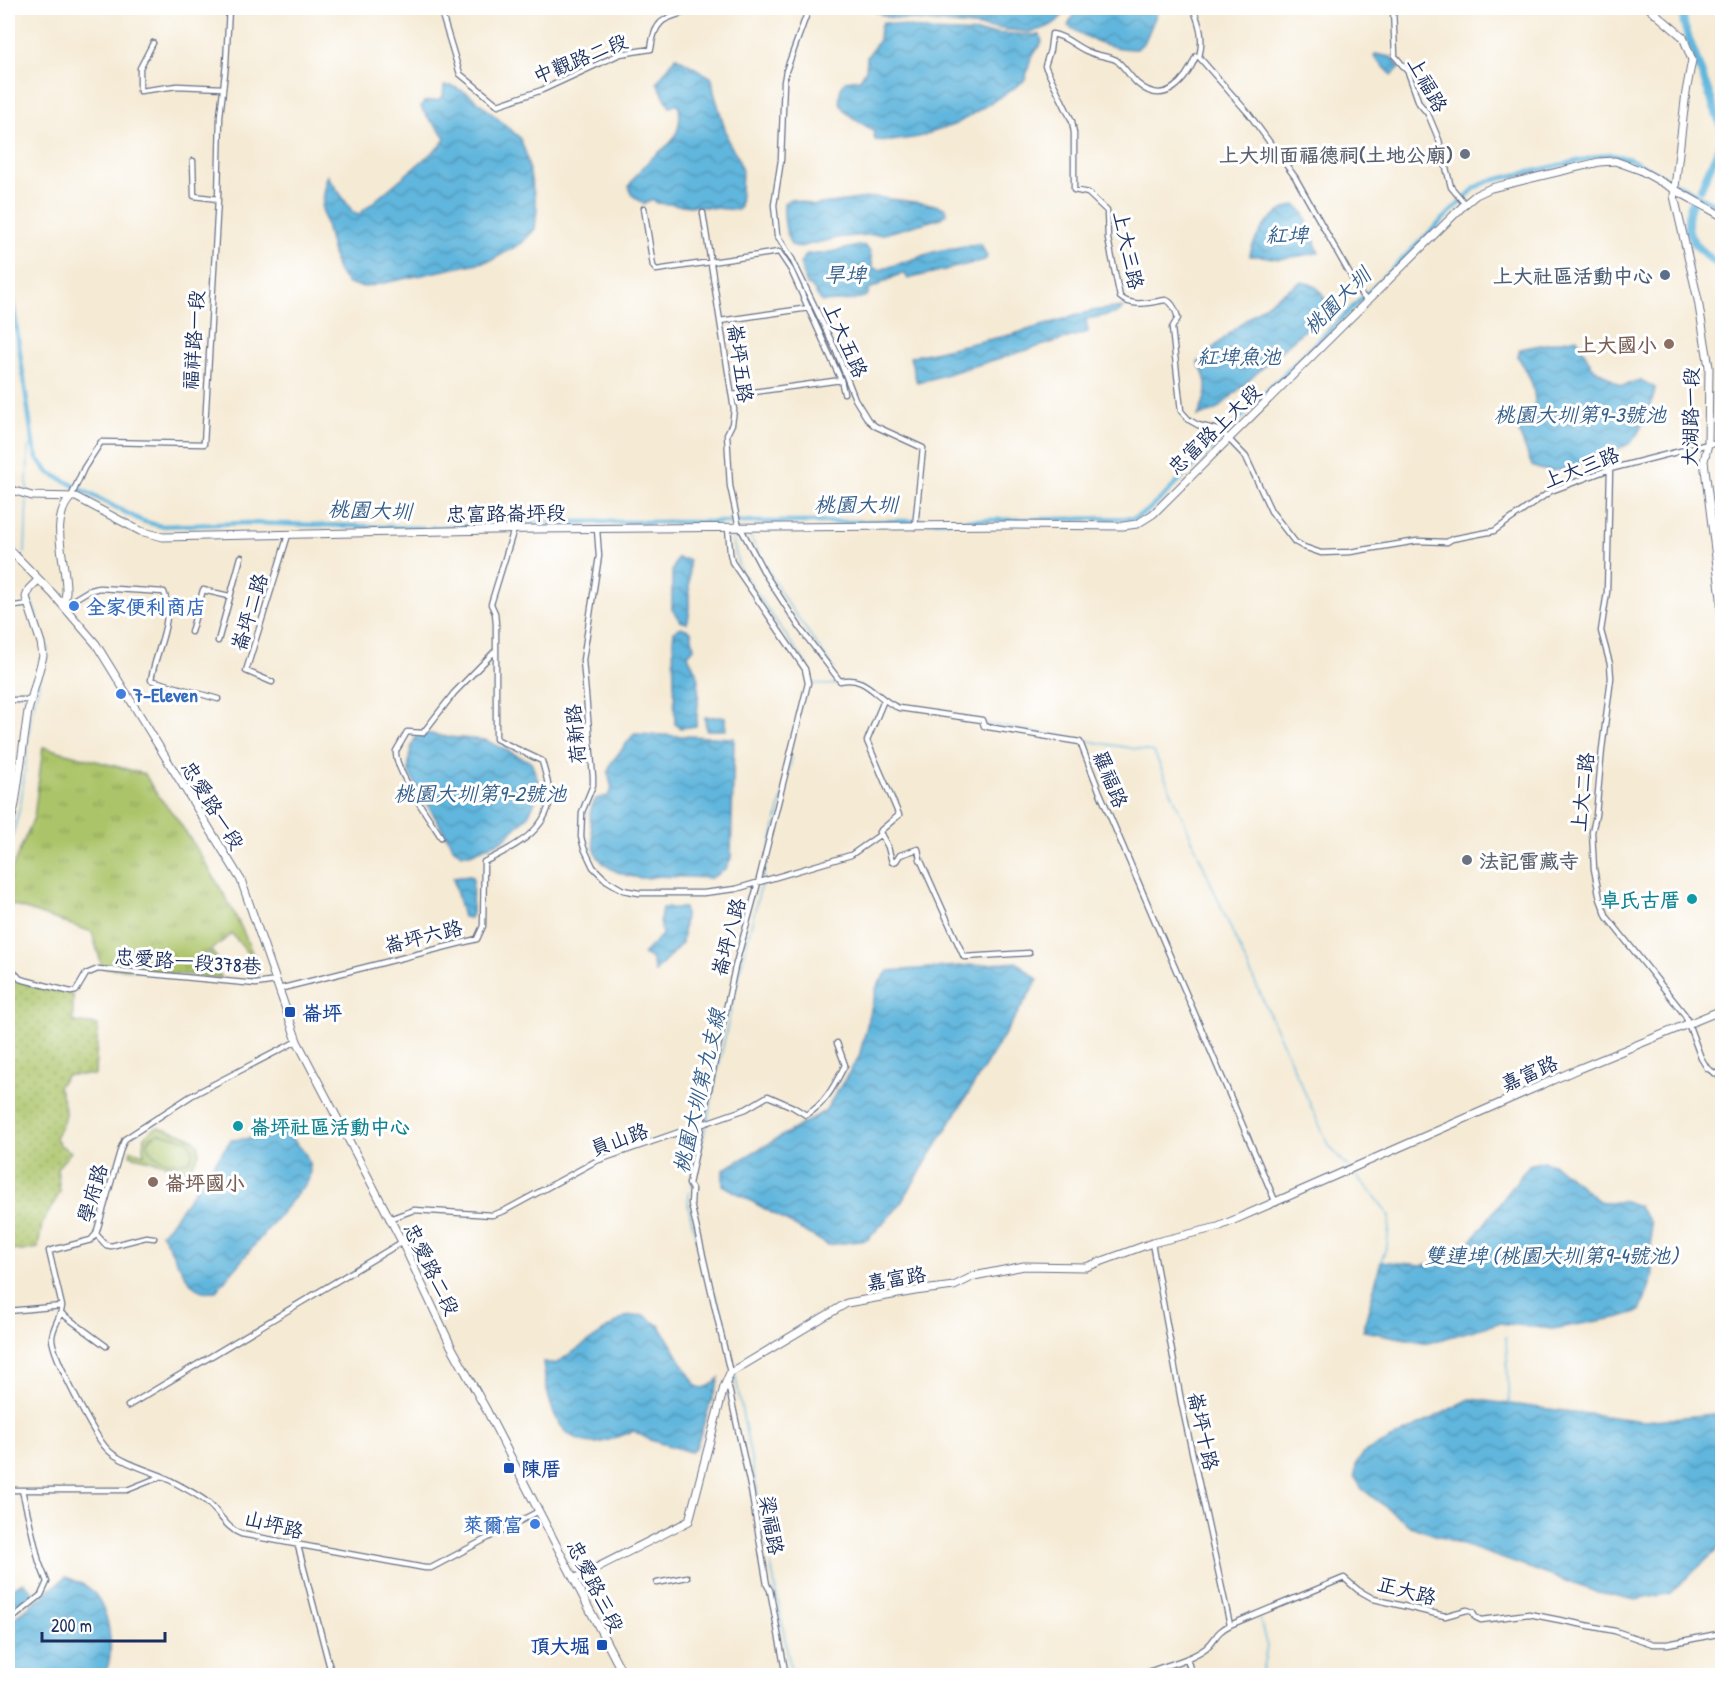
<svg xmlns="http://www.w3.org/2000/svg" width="1730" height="1683" font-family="'Patrick Hand','LXGW WenKai TC',sans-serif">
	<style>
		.grass { fill: url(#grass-tufts); stroke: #647a64; stroke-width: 1.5 }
		.park { fill: url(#park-dots); stroke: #647a64; stroke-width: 1.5 }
		.pitch { fill: #acc469; stroke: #647a64; stroke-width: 1.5; fill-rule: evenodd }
		.water { fill: url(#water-waves); stroke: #3e729e; stroke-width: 1.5 }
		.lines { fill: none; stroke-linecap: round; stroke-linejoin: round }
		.stream { stroke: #61b6dd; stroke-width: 1.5 }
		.canal { stroke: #61b6dd; stroke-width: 4.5 }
		.river { stroke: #61b6dd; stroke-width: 8 }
		.street-casing { stroke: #677087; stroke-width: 7 }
		.secondary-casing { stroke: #677087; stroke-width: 9 }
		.street { stroke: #fff; stroke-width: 4.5 }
		.secondary { stroke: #fff; stroke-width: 7 }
		.worship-dot { fill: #6b7280; stroke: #fff; stroke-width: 2 }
		.service-dot { fill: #5c6f8a; stroke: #fff; stroke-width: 2 }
		.education-dot { fill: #8d6e63; stroke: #fff; stroke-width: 2 }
		.shop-dot { fill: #3f7fe0; stroke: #fff; stroke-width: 2 }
		.culture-dot { fill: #0f9aa8; stroke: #fff; stroke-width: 2 }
		.transit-dot { fill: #1a4fb4; stroke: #fff; stroke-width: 2 }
		.labels { text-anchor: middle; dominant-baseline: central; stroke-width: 6; stroke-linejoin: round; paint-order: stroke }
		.street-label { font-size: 20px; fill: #1b2f5e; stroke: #fff }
		.worship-label { font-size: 20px; font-weight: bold; fill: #5b616d; stroke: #fff; text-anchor: end }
		.service-label { font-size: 20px; font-weight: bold; fill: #4e5e75; stroke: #fff; text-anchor: end }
		.education-label { font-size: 20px; font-weight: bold; fill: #785e54; stroke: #fff; text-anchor: end }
		.shop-label { font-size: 20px; font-weight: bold; fill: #366cbe; stroke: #fff; text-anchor: start }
		.culture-label { font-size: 20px; font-weight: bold; fill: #0d838f; stroke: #fff; text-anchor: end }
		.transit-label { font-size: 20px; font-weight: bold; fill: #164399; stroke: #fff; text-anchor: start }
		.water-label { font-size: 21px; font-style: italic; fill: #345e8a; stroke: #fff }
	</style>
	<defs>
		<pattern id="grass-tufts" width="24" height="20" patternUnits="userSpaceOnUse" patternTransform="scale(1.5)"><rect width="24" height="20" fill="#acc469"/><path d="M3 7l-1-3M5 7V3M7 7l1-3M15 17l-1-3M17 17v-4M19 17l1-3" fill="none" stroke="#8ba05a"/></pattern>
		<pattern id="park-dots" width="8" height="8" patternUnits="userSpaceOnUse" patternTransform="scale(1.5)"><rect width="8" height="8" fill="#acc469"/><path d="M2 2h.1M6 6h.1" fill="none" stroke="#8ba05a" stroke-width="1.8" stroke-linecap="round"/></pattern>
		<pattern id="water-waves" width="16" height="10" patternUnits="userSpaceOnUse" patternTransform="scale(1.5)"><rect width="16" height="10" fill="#61b6dd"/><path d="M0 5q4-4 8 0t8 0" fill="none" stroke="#4f94b6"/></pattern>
	</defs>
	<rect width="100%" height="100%" fill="#fff"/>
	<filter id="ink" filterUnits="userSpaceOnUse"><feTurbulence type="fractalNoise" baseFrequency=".0167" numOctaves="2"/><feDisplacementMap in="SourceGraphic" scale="12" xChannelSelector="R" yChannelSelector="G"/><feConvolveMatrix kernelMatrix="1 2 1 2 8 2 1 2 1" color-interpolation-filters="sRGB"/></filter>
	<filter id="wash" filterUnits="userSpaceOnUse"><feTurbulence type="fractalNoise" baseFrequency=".008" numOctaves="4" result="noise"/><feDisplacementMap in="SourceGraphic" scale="24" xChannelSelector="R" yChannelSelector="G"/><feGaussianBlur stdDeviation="1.35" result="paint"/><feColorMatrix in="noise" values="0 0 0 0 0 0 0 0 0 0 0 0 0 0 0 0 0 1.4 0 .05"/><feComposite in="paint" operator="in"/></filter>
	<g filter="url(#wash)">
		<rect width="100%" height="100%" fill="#f5ead4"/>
		<path class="grass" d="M43 747 145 774C149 781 152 788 157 794 163 803 171 810 177 819 196 847 265 953 256 981H252C255 958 246 951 232 934L203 956 206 957 212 952 217 958 211 964 222 978 102 967 92 932 8 903V878L34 817Z
			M159 1133 187 1140 194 1150 190 1160C173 1171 125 1146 159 1133Z"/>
		<path class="park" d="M8 968 19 981 73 995V1022L98 1025 95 1075H67L58 1086C67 1108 69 1117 55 1137L60 1145 71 1152 57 1168 60 1192 42 1224 38 1248 22 1251 8 1249Z"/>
		<path class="pitch" d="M158 1127C176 1132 218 1139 190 1166L193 1167 192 1171 130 1155 131 1150 144 1154C141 1142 145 1131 158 1127ZM159 1133 187 1140 194 1150 190 1160C172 1171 125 1146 159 1133Z"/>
		<path class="water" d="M869 8H1067C1059 24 1047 29 1029 32L887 17Z
			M1077 8H1159L1145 41 1137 49C1112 50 1089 40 1068 26Z
			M883 22 931 31 1040 35 1042 42 1031 58 1025 80 1010 91 956 124 919 137 891 141 875 140 873 130C853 118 828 108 845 81L860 79 866 70 867 57 879 40 880 27Z
			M1375 54 1391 57 1400 67 1392 75 1374 57Z
			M676 57 712 78 714 92 729 143 738 157 742 172 740 207 738 210 657 203 652 199 644 204 631 194 629 186C635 176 642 167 650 160 657 153 666 148 672 141 679 132 682 115 678 104L670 107 657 82Z
			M444 86H452L469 94 520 138 526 154 537 209 535 229 522 243 492 260 365 287 348 284 337 270 322 208 327 175 352 211 358 215 441 145 445 138C439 126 426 119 421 107L424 102 438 100 443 96Z
			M875 197 931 204 945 208 947 213 941 218 884 234 842 237 799 247 791 245C785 231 783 219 784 203L790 199 814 205Z
			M1295 205 1303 212 1319 253 1279 259 1262 256H1250C1250 250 1253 245 1256 239 1265 221 1277 211 1295 205Z
			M976 244H981L987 257 985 260 908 279 905 274H900L870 289 867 296 854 300 822 302 811 286 807 285 800 263 807 254H821L863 245 870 251 873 268 880 270 937 251Z
			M1301 282C1318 284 1324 293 1328 308L1215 411 1198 416C1207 395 1211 384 1198 363 1229 332 1262 304 1301 282Z
			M1123 307 1118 313 1086 319 1088 332 917 383 910 357 1014 334 1091 311Z
			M1577 338 1592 367 1622 386 1641 380 1655 388C1654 400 1640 435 1630 443 1625 447 1614 450 1608 452 1584 462 1558 479 1532 466L1515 422 1516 418 1533 412C1539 394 1528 372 1518 357L1520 349Z
			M677 558 689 560V615L687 623 680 621 672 609V572Z
			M681 627 691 631 694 648 688 655C690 662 694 666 696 672 701 685 697 712 696 726L681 728 675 724 673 640 674 631Z
			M705 717H725L726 730H706Z
			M419 732 447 737 485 740 531 762 540 786 536 800 527 817 503 840 470 854H462L454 849 409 773C408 757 410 745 419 732Z
			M634 734 734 738 731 858 725 870 711 878 657 876C640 882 609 873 598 857 593 850 593 838 592 830 589 817 589 809 596 799L608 796 612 789 608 773 611 763Z
			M470 876 473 877 472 913 470 918 463 917 453 878Z
			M662 908H684L685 916 682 943 655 972 651 958 643 954 662 935 660 920Z
			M1017 962 1038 980 899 1206 867 1240 828 1245 723 1185V1170L825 1111 859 1057 877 986 888 971Z
			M280 1127C296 1144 316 1155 308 1181L216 1291C210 1291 203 1293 198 1289 183 1280 172 1248 161 1233L168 1227 231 1140 258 1138 263 1130Z
			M1543 1161 1555 1165 1599 1201 1608 1203 1624 1201 1638 1206 1650 1223 1653 1277 1640 1311 1621 1317 1552 1329 1499 1323 1428 1343 1363 1331 1381 1261 1422 1265 1443 1261 1463 1252 1529 1165Z
			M644 1315 660 1326 696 1386C706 1391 712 1384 719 1378L696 1447 690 1452 650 1440 634 1431C624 1434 604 1443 594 1443 552 1441 547 1394 543 1362L555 1364 625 1317Z
			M1470 1399 1644 1421 1722 1413V1541L1717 1550 1670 1593 1636 1600 1594 1591 1410 1526 1361 1488 1355 1476 1356 1464 1364 1453Z
			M66 1577C73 1580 85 1584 91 1590 110 1608 116 1654 104 1675L8 1676V1623Z
			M23 1582 35 1594 8 1615V1591Z"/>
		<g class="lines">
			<path class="stream" d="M27 492 28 448 33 444
				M731 522V524
				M743 522 744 524
				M747 531 784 598 834 669
				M731 532 739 568 806 664 807 668
				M25 553 27 496
				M811 683 826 685 853 683
				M860 685 876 696
				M958 719 1154 752 1230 927 1329 1146 1348 1167
				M8 853 21 803 31 715 48 649 31 600V593
				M707 1121 732 1004 792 757
				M1351 1170 1377 1199 1390 1217 1387 1245 1381 1261
				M692 1185 706 1125
				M689 1192 688 1206 702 1260
				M714 1293 725 1323 733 1366
				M1506 1337 1509 1404
				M735 1374 792 1676
				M1260 1620 1267 1647 1262 1672 1263 1676"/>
			<path class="canal" d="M8 281 12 297 33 444 37 458 48 472 142 521 161 526 248 523 423 528
				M431 528 546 522H843L1134 518 1147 511 1164 496 1264 394 1475 188 1489 181 1609 154 1630 159 1722 208"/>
			<path class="river" d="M1685 8 1683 13 1684 25 1722 129
				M1701 188 1722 140
				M1692 203C1679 237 1699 249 1722 268"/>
		</g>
	</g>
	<g filter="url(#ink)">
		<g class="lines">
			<defs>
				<path id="street" d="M440 8 460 74 498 105 542 90 620 54 651 49C655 13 671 18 700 8
					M809 8 786 71 784 82 781 160 774 205 777 235 792 259 837 353 855 399 868 420 875 426 923 448 915 527
					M1193 8C1200 25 1204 39 1199 57L1249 114 1295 177 1361 294 1367 301
					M1393 8 1395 56 1408 72 1419 103 1428 114 1439 140 1451 187 1465 204
					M153 43 140 68V91L177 86 223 88
					M1199 57 1196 56C1186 81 1165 107 1138 84 1130 77 1124 66 1116 60 1108 56 1097 56 1089 52 1075 47 1067 36 1052 34L1050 50 1045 66 1072 121 1074 133V190L1088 193 1107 211 1108 239 1120 297C1133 308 1150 302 1166 300 1173 302 1176 311 1178 318L1172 328 1181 411 1189 420 1198 425 1221 431 1246 457 1271 511 1295 542 1304 547 1321 553 1350 552 1417 541 1447 542 1452 539 1494 531 1551 491 1610 469 1708 444H1722
					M193 161 194 196 218 199
					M644 208 653 266 656 270 779 252 791 270 841 380 844 393
					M703 213 734 410 732 424 727 434 730 486 738 523 765 574 802 631 840 681C868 675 875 699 899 708L982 720 984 726 988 727 1080 742 1100 793 1276 1203
					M720 321 809 308
					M732 395 841 380
					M1610 469 1607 592 1601 631 1610 664 1611 678 1602 749 1596 815 1592 832 1594 869 1600 899 1607 917 1685 1015 1701 1058 1707 1068 1722 1078
					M71 497 84 468 101 442 204 444 218 199 220 116 226 64 229 8
					M728 527 730 553 732 562 805 669 808 683 758 883 735 967 689 1184 692 1189 691 1204 730 1373
					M597 529 599 556 583 660 593 777V785L582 812 581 837 584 848 593 867 606 880 623 890 639 893H703L736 889 851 855 881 834 879 832 899 815 867 741 884 700
					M63 606 88 591 99 588 164 592C175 620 155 652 151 680L218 699
					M8 607 29 604
					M191 632 203 590 229 596
					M218 641 241 557
					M272 682 246 671 288 535
					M8 700H31
					M881 834 888 847 892 862 896 861 900 855 918 849 920 859 964 957 1029 953
					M441 837C430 819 394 770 396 751L407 732 423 733 454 693 496 650
					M8 965 20 979 71 992 76 991 86 974 98 969 256 984 276 981
					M279 989 477 939 483 926 484 862C510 849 547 832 550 798 550 787 545 773 542 761L496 739V624L495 613 491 604 514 529
					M389 1219 414 1210 492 1215 504 1211 596 1161 746 1109 768 1096 793 1107 806 1115C826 1104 835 1084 845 1065L837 1043
					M96 1234 106 1245 111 1246 146 1237 154 1238
					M1152 1243 1182 1406 1230 1625
					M8 1311 62 1306
					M61 1313 106 1346
					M727 1379 751 1490 767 1585 770 1590 786 1676
					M128 1406 402 1242
					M162 1476C147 1470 118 1461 107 1449 94 1435 51 1354 52 1337 53 1326 61 1317 62 1306L49 1251 91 1240 96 1234 121 1148 125 1139 191 1096 297 1041
					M8 1490H127L162 1476C177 1484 194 1492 207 1502 219 1512 227 1529 241 1534L425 1568H431L539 1511
					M298 1546 332 1676
					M657 1583 687 1577
					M8 1622 41 1595 47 1582 39 1562 22 1490
					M1187 1658 1192 1676
					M1139 1676C1160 1666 1187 1662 1206 1648 1217 1639 1214 1633 1230 1625L1344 1578 1358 1590 1374 1599 1445 1616 1467 1610 1473 1612 1475 1617 1481 1620 1529 1614 1615 1631 1653 1644H1668L1722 1633"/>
				<path id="secondary" d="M1649 8 1683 37 1692 60 1686 92 1674 196 1698 300 1709 367 1708 444 1704 461 1721 598 1722 632
					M8 489 32 496 76 497 140 531 163 537 535 529 1011 525 1123 526 1137 524 1153 514 1465 204 1476 195 1491 188 1599 162 1615 161 1640 170 1722 216
					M8 548 53 594 96 644 241 880 297 1041 402 1242 451 1346 487 1411 624 1676
					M63 606C64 601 66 596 66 591 67 563 48 521 71 497
					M8 833 15 804 28 711 43 656 41 643 26 597 29 589 38 580
					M574 1579 689 1521 724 1387 730 1373 847 1303 915 1291 954 1286 974 1276 1024 1266 1086 1267 1152 1243 1218 1227 1578 1069 1722 1010"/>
			</defs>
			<use href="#street" class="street-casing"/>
			<use href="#secondary" class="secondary-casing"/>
			<use href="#street" class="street"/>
			<use href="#secondary" class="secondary"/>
		</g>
	</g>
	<g class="worship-dot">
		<circle cx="1465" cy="154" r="6"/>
		<circle cx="1467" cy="860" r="6"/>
	</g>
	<circle class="service-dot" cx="1665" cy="275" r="6"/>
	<g class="education-dot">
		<circle cx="1669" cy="344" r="6"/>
		<circle cx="153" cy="1182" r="6"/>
	</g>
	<g class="shop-dot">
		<circle cx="74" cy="606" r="6"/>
		<circle cx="121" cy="694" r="6"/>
		<circle cx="535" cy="1524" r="6"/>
	</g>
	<g class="culture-dot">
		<circle cx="1692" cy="899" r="6"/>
		<circle cx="238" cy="1126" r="6"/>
	</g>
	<g class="transit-dot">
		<rect x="284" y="1006" width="12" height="12" rx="3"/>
		<rect x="503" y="1462" width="12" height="12" rx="3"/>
		<rect x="596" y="1639" width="12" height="12" rx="3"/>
	</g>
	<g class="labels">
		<g class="street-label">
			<text transform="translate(580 58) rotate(-22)">中觀路二段</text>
			<text transform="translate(1428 84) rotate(61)">上福路</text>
			<text transform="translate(1129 250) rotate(78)">上大三路</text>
			<text transform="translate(193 340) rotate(-86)">福祥路一段</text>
			<text transform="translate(846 340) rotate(66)">上大五路</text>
			<text transform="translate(741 363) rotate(82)">崙坪五路</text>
			<text transform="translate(1690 417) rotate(-89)">大湖路一段</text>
			<text transform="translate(1214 429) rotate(-44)">忠富路上大段</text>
			<text transform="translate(1581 467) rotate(-21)">上大三路</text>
			<text transform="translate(506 513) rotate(-1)">忠富路崙坪段</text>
			<text transform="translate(249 612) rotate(-73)">崙坪二路</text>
			<text transform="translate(575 734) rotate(-95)">荷新路</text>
			<text transform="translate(1111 779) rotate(68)">羅福路</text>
			<text transform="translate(1582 792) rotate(-84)">上大二路</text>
			<text transform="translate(213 805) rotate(58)">忠愛路一段</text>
			<text transform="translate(423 936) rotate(-14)">崙坪六路</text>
			<text transform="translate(728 937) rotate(-75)">崙坪八路</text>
			<text transform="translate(188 961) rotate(4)">忠愛路一段378巷</text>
			<text transform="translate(1529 1073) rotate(-24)">嘉富路</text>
			<text transform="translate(619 1139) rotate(-20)">員山路</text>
			<text transform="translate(92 1193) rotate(-74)">學府路</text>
			<text transform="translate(432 1269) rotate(64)">忠愛路二段</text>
			<text transform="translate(896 1278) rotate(-10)">嘉富路</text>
			<text transform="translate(1204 1431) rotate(78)">崙坪十路</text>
			<text transform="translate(274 1524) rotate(14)">山坪路</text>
			<text transform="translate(772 1525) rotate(80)">梁福路</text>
			<text transform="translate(596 1586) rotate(63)">忠愛路三段</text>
			<text transform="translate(1407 1590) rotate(15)">正大路</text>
		</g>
		<g class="worship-label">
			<text x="1453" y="154">上大圳面福德祠(土地公廟)</text>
			<text x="1479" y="860" text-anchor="start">法記雷藏寺</text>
		</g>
		<g class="service-label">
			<text x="1653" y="275">上大社區活動中心</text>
		</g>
		<g class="education-label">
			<text x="1657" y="344">上大國小</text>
			<text x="165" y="1182" text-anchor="start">崙坪國小</text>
		</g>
		<g class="shop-label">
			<text x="86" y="606">全家便利商店</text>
			<text x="133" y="694">7-Eleven</text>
			<text x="523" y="1524" text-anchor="end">萊爾富</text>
		</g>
		<g class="culture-label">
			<text x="1680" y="899">卓氏古厝</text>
			<text x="250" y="1126" text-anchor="start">崙坪社區活動中心</text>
		</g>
		<g class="transit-label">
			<text x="302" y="1012">崙坪</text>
			<text x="521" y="1468">陳厝</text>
			<text x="590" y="1645" text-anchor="end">頂大堀</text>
		</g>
		<g class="water-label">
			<text x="1287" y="234">紅埤</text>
			<text x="845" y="274">旱埤</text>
			<text transform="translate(1337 301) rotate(-45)">桃園大圳</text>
			<text x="1239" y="356">紅埤魚池</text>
			<text x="1580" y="414">桃園大圳第9-3號池</text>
			<text x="856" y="504">桃園大圳</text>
			<text transform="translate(370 510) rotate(2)">桃園大圳</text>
			<text x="480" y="793">桃園大圳第9-2號池</text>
			<text transform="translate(699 1091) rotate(-77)">桃園大圳第九支線</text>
			<text x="1551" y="1255">雙連埤 (桃園大圳第9-4號池)</text>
		</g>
	</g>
	<rect width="1730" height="1683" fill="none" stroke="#fff" stroke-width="30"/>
	<path d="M42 1632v9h123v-9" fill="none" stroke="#1b2f5e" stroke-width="3"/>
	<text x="51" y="1632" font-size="18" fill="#1b2f5e" stroke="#ffffff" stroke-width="4.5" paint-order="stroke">200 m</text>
</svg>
